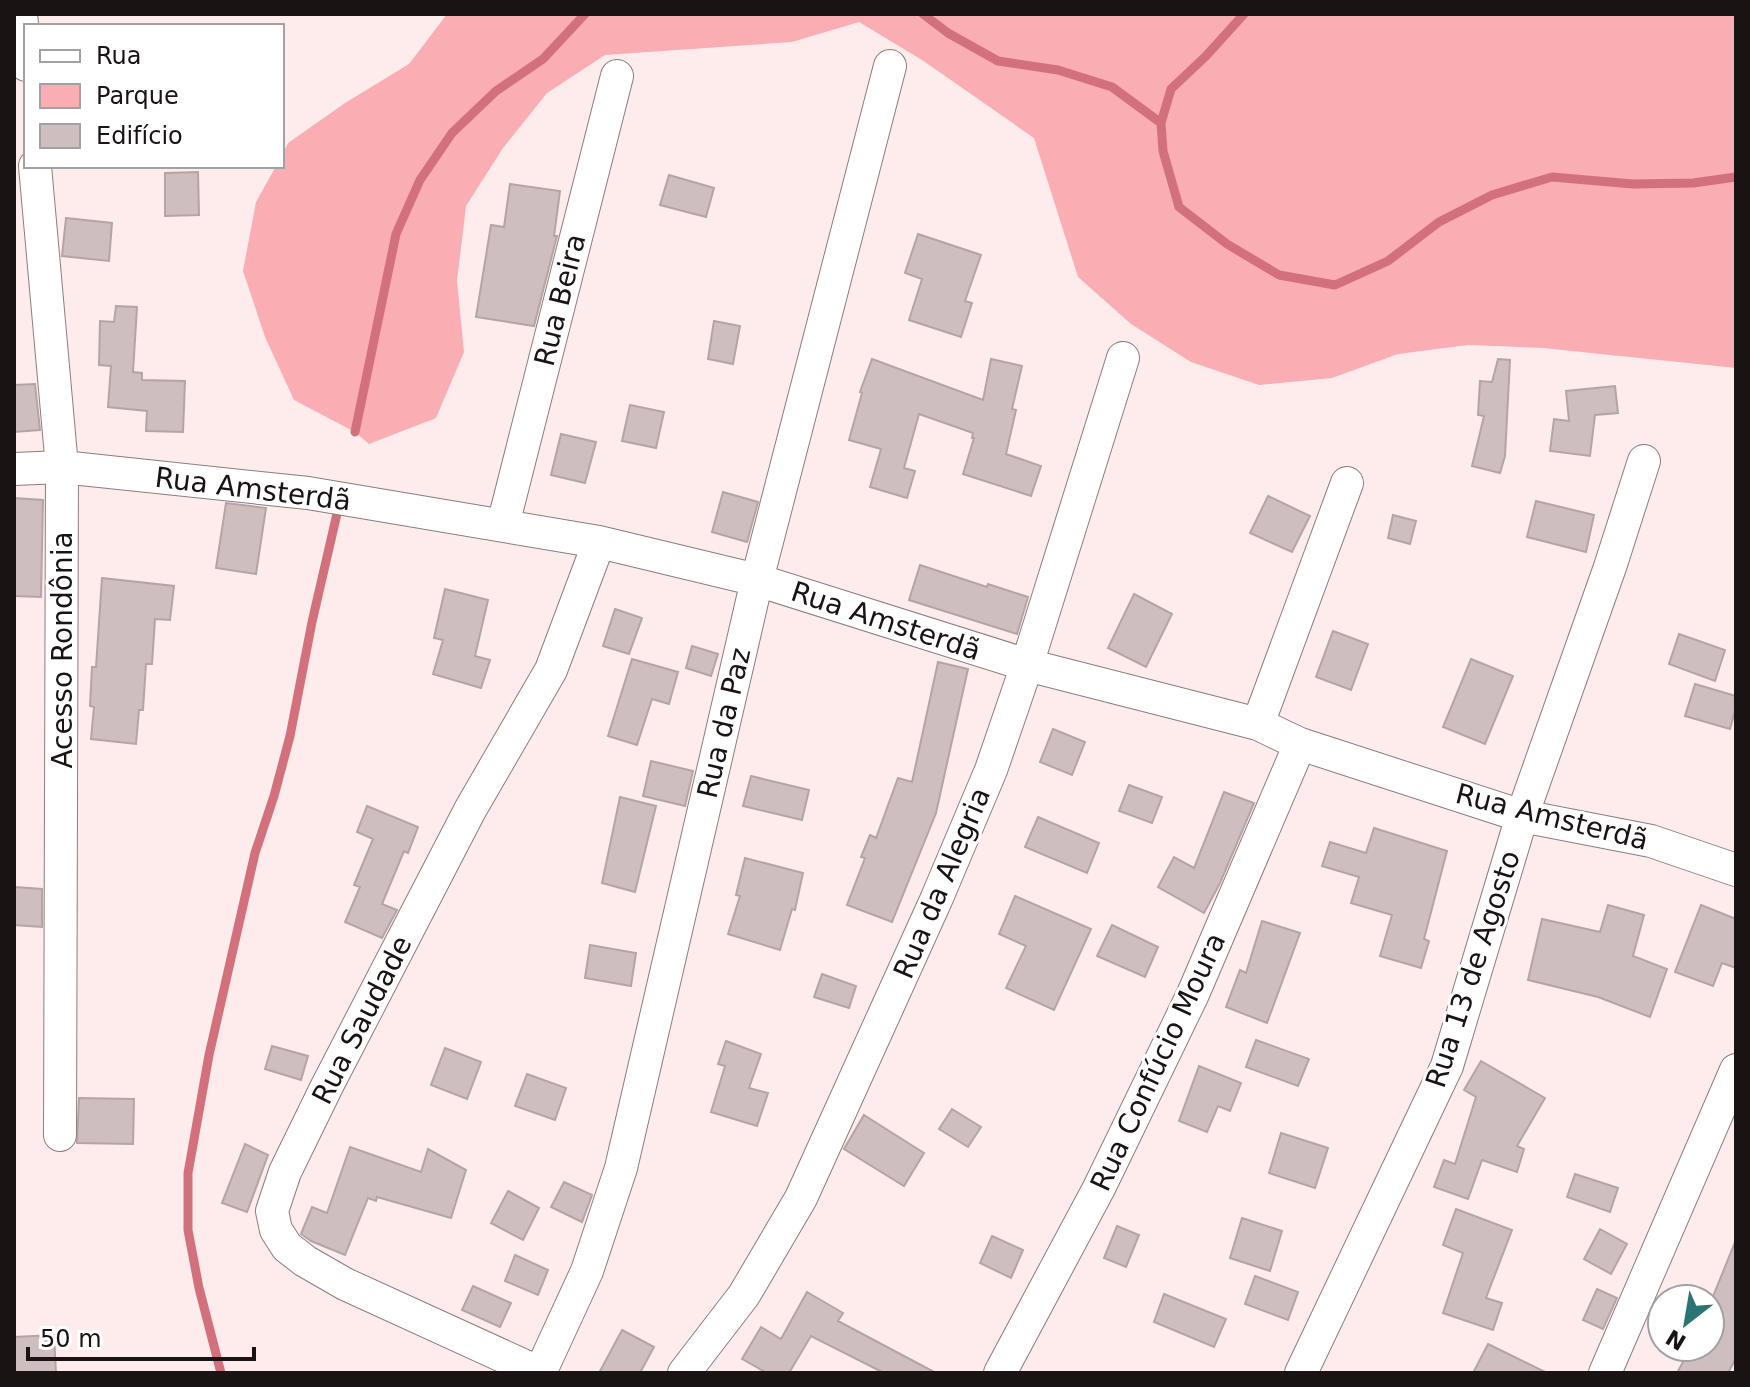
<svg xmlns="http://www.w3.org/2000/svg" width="1750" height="1387" font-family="'DejaVu Sans',sans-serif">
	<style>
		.green { fill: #faadb3 }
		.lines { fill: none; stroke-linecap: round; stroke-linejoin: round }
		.stream { stroke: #d2717c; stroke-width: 9 }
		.building { fill: #cfbebf; stroke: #b5a4a5; stroke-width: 2 }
		.street-casing { stroke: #8c7d7d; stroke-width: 34 }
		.street { stroke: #fff; stroke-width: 32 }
		.labels { text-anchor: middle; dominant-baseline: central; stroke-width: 6; stroke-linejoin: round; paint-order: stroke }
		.street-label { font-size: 28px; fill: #191313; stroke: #fff }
	</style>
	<rect width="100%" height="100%" fill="#feeced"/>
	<path class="green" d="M447 14H1736V368L1543 348 1468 345 1398 354 1332 378 1259 385 1191 362 1131 324 1078 277 1034 138 922 60 859 22 792 42 605 55 547 93 503 148 466 206 457 281 464 352 436 418 369 444 355 432 294 400 265 337 243 271 256 202 276 166H282V155L288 143 345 103 409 64Z"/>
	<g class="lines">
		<path class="stream" d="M923 14 948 33 998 61 1058 70 1112 87 1161 123
			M1244 14 1206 56 1171 89 1161 123 1163 151 1179 207 1227 244 1279 275 1335 285 1388 261 1439 222 1492 195 1552 177 1633 184 1693 183 1736 177
			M355 432 396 234 420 180 452 133 496 91 543 59 585 14
			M221 1373 199 1288 188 1230V1173L209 1055 255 853 274 796 290 736 312 622 339 505"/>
	</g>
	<path class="building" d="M198 172 199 215 165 216V173Z
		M669 175 714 188 706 217 660 205Z
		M510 184 560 191 554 236H557L534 326 476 317 491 225 504 227Z
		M66 218 112 223 109 261 62 256Z
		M918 234 981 255 965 301 972 303 961 337 909 320 922 279 905 273Z
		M116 306 137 307 133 372 142 373V380L185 381 183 432 146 431 147 411 108 407 111 366 99 365 100 321 114 322Z
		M714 321 740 326 733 364 708 359Z
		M872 359 983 400 991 359 1022 366 1012 409 1016 410 1006 454 1041 466 1031 496 963 474 974 438H972L973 433 919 414 904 468 915 471 907 498 870 487 881 449 849 440 862 393 860 392Z
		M1498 359 1510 360 1505 456 1500 473 1472 466 1484 416 1478 415 1480 381 1492 382Z
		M35 384 40 430 14 432V385Z
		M1615 386 1618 413 1595 415 1590 456 1550 451 1554 419 1569 421 1566 391Z
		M630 405 664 412 656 448 622 441Z
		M561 434 596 442 585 483 551 475Z
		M723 492 758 502 747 542 712 532Z
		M1268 496 1310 516 1292 552 1250 533Z
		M14 498 43 500 41 597 14 596Z
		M1536 501 1594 515 1586 552 1527 537Z
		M226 503 266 508 256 574 216 568Z
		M1393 515 1416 521 1410 544 1388 538Z
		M920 565 987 587 988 584 1028 597 1017 634 909 600Z
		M102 578 174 586 170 620 155 619 152 664H146L143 710H139L136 744 91 739 94 707 90 706 92 667H96Z
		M445 589 488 600 475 656 490 660 481 688 433 674 443 640 434 638Z
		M1134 594 1172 614 1146 667 1108 648Z
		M615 609 642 618 629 654 603 646Z
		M1333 631 1368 644 1351 690 1316 677Z
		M1679 634 1725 650 1715 681 1669 664Z
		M692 646 718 654 711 676 686 668Z
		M632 659 678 672 669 704 652 699 637 745 608 736Z
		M1471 659 1513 676 1485 744 1443 727Z
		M938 662 968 669 936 813 892 922 847 905 865 858 861 857 870 835 876 838 898 778 912 782Z
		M1695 684 1736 696V707L1730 729 1685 716Z
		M1053 729 1085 742 1072 775 1040 762Z
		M651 761 693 771 685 806 643 796Z
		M751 776 809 790 802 820 743 806Z
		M1129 785 1162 797 1152 823 1119 811Z
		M1224 792 1254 803 1220 883 1204 913 1158 887 1174 857 1194 868Z
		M620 797 656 806 635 892 602 883Z
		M367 806 418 827 408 853 404 851 382 904 397 910 382 938 345 922 360 887 354 885 373 839 357 832Z
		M1038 817 1099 843 1087 873 1025 847Z
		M1374 828 1447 851 1424 939 1429 941 1421 968 1380 956 1392 915 1351 903 1359 877 1322 866 1330 842 1366 853Z
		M745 858 803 873 795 910 792 909 780 950 728 934 740 896 736 895Z
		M15 887 42 889V927L14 925Z
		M1015 896 1091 929 1054 1010 1006 988 1026 946 999 934Z
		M1608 905 1644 915 1633 956 1667 969 1650 1017 1598 997 1528 980 1542 919 1600 932Z
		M1701 905 1736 919V968L1722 963 1713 986 1675 972Z
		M1262 921 1300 933 1267 1023 1226 1007 1240 970 1246 973Z
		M1112 925 1158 947 1145 977 1097 956Z
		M590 945 636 953 631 986 585 978Z
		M822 974 856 986 849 1008 814 997Z
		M1256 1040 1309 1059 1298 1086 1246 1067Z
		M726 1041 761 1054 749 1088 768 1093 757 1126 711 1112 725 1066 718 1064Z
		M272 1046 308 1056 301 1080 265 1069Z
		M445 1048 481 1062 467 1099 431 1085Z
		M1481 1061 1545 1098 1517 1146 1524 1149 1517 1172 1482 1160 1468 1199 1434 1187 1444 1160 1455 1164 1476 1097 1464 1090Z
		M1199 1066 1241 1083 1230 1111 1218 1106 1207 1132 1179 1121Z
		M527 1074 566 1088 555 1120 515 1106Z
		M79 1098 134 1099 133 1144 77 1143Z
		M952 1109 981 1127 968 1147 939 1129Z
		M864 1115 924 1153 904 1186 844 1149Z
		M1281 1133 1328 1148 1315 1188 1269 1173Z
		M245 1144 268 1155 247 1212 222 1203Z
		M350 1147 421 1172 428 1149 466 1170 451 1218 377 1197 376 1201 368 1198 345 1255 311 1241 301 1234 312 1207 327 1213Z
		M1575 1174 1618 1188 1610 1212 1567 1197Z
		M564 1182 592 1195 582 1222 551 1207Z
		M508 1191 539 1208 523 1240 491 1223Z
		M1456 1209 1512 1230 1486 1298 1502 1303 1493 1330 1443 1313 1463 1253 1443 1245Z
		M1242 1218 1282 1231 1270 1271 1230 1258Z
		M1117 1226 1139 1235 1126 1267 1104 1258Z
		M1600 1229 1627 1244 1611 1274 1584 1259Z
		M992 1236 1023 1250 1011 1278 980 1263Z
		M1735 1242 1736 1358 1728 1373H1677L1691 1347H1710V1304Z
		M515 1255 548 1270 538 1295 505 1281Z
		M1255 1276 1298 1292 1288 1320 1245 1304Z
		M473 1286 511 1303 500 1327 462 1310Z
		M1597 1289 1617 1298 1603 1329 1583 1320Z
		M807 1292 843 1313 838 1321 936 1373H884L811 1336 789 1373H767L742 1359 761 1327 781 1339Z
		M1164 1294 1226 1319 1214 1347 1154 1322Z
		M622 1330 654 1347 640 1373H599Z
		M54 1335 56 1373H14V1337Z
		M1488 1344 1547 1373H1473Z"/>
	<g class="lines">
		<defs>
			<path id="street" d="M21 14 26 65
				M35 166 62 467 60 1135
				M14 469 62 467 308 493 599 542 757 580 1027 665 1258 724 1300 744 1522 816 1651 841 1736 870
				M503 525 617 76
				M1258 724 1347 483
				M540 1373 587 1271 621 1168 757 580 890 66
				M540 1373 345 1284 305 1261 287 1247 276 1230 272 1211 285 1172 327 1086 470 810 551 670 599 542
				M684 1373 744 1295 801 1198 936 900 991 770 1027 665 1123 358
				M1000 1373 1099 1188 1193 994 1300 744
				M1301 1373 1447 1066 1522 816 1610 567 1644 461
				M1605 1373 1736 1070"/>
		</defs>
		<use href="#street" class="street-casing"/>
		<use href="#street" class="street"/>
	</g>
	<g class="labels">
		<g class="street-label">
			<text transform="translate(560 300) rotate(-76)">Rua Beira</text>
			<text transform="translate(253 489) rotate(7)">Rua Amsterdã</text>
			<text transform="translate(886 621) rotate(18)">Rua Amsterdã</text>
			<text transform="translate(62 650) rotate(-90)">Acesso Rondônia</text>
			<text transform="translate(724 723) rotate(-77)">Rua da Paz</text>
			<text transform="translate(1552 817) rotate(14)">Rua Amsterdã</text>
			<text transform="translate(942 883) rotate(-67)">Rua da Alegria</text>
			<text transform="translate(1473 969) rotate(-72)">Rua 13 de Agosto</text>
			<text transform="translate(362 1020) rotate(-63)">Rua Saudade</text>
			<text transform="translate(1158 1062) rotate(-65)">Rua Confúcio Moura</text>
		</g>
	</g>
	<rect width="1750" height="1387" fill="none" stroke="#191313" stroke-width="32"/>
	<rect x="24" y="24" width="260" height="144" fill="#ffffff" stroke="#a3a1a1" stroke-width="2"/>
	<rect x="40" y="50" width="40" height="12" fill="#ffffff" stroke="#a3a1a1" stroke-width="2"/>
	<text x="96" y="64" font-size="24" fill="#191313">Rua</text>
	<rect x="40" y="84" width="40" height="24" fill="#faadb3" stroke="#a3a1a1" stroke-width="2"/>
	<text x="96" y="104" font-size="24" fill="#191313">Parque</text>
	<rect x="40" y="124" width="40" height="24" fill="#cfbebf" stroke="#a3a1a1" stroke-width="2"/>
	<text x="96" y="144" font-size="24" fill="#191313">Edifício</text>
	<g transform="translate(1686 1323) rotate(211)"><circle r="38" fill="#ffffff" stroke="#a3a1a1" stroke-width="2"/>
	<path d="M0-6L14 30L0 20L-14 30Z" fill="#2a7473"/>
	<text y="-12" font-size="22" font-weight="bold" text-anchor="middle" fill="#191313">N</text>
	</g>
	<path d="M28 1347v12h226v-12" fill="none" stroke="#191313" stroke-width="4"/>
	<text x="40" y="1347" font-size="24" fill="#191313" stroke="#ffffff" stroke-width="6" paint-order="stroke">50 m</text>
</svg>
